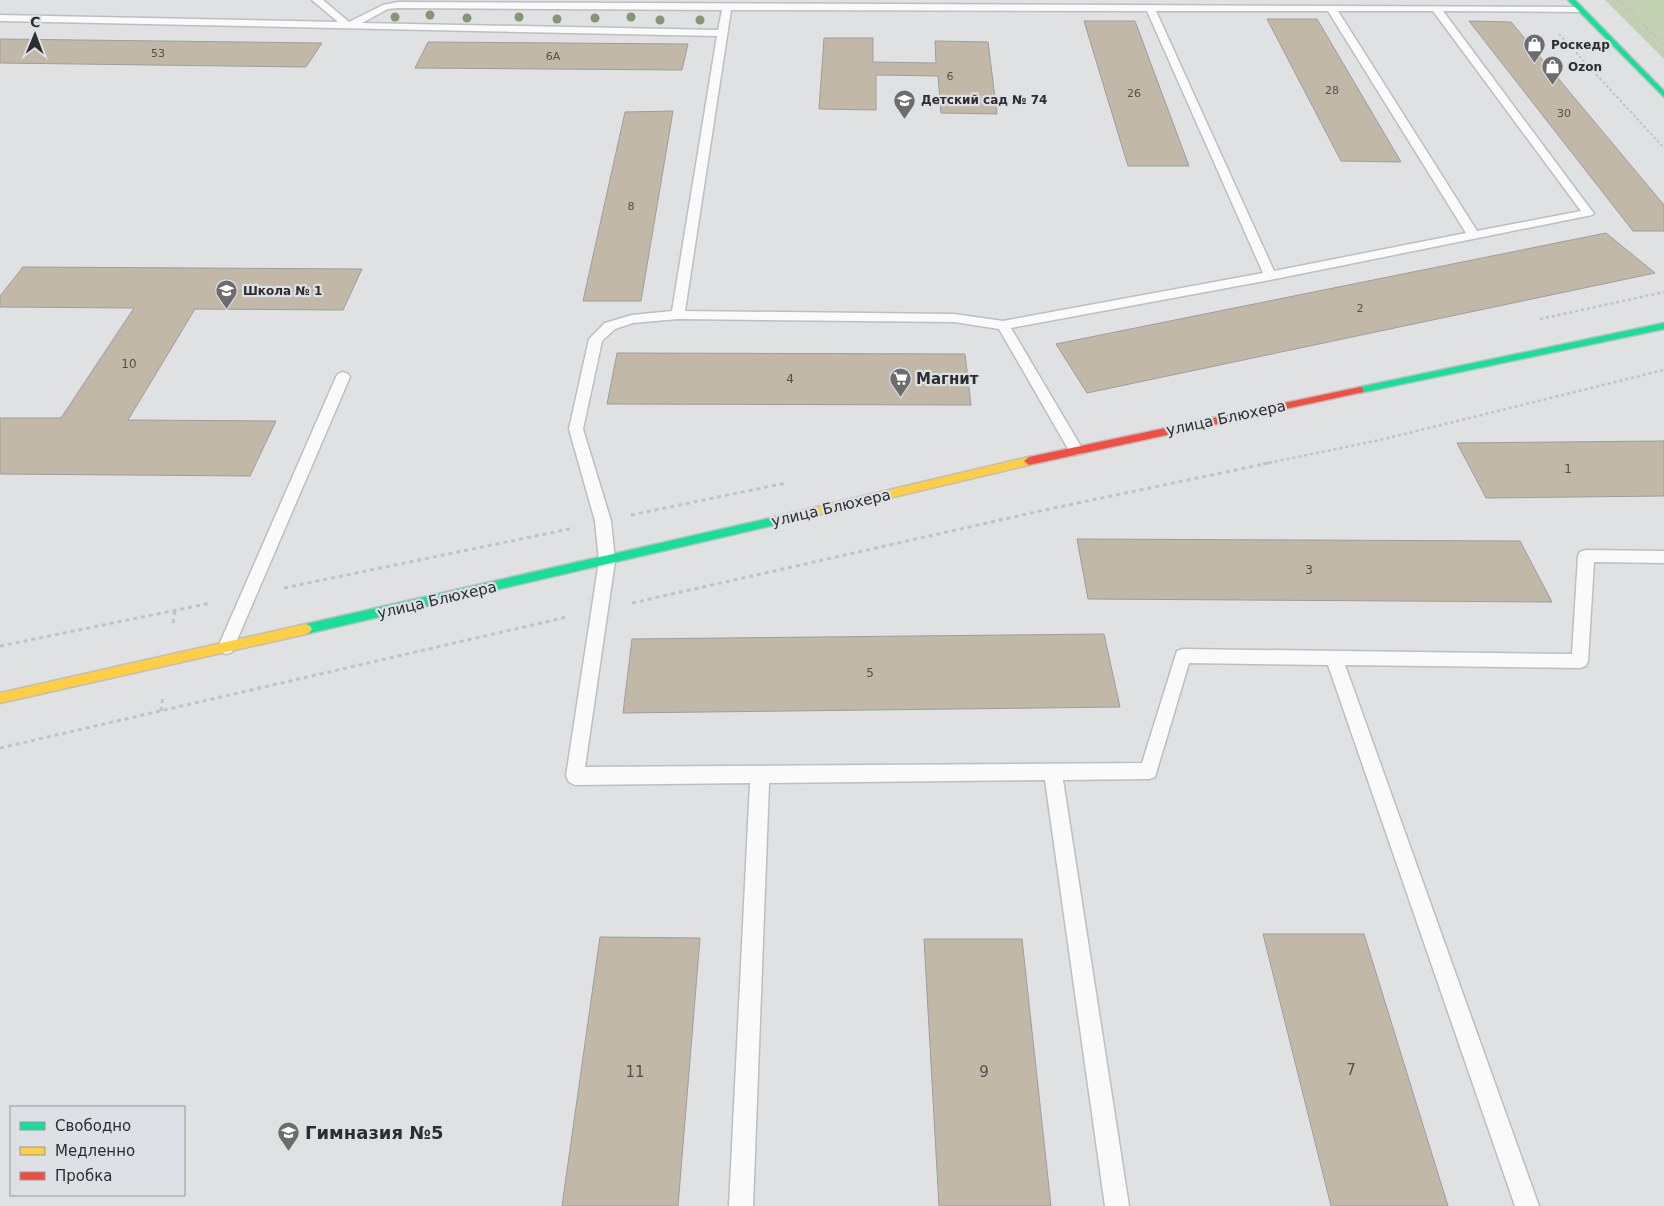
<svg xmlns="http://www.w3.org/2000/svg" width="1664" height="1206" font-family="'DejaVu Sans',sans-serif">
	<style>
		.green { fill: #c2d1b2 }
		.building { fill: #c2b8a8; stroke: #9d9d9e }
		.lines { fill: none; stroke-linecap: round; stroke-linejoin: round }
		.lane-casing { stroke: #bdbec0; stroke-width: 3 }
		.fast-casing { stroke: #bdbec0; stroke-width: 3 }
		.slow-casing { stroke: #bdbec0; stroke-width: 3 }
		.jam-casing { stroke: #bdbec0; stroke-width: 3 }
		.path-far2 { stroke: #c0c2c3; stroke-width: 2; stroke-dasharray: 2.5 2.5; stroke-linecap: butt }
		.path-far1 { stroke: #c0c2c3; stroke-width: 2.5; stroke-dasharray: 3 3; stroke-linecap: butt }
		.path { stroke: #c0c2c3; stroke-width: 3; stroke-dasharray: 4 4; stroke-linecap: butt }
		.lane { fill: #fafafb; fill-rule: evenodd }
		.fast { fill: #16e098; fill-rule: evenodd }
		.slow { fill: #ffcf43; fill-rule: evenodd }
		.jam { fill: #f24e42; fill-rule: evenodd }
		.tree { fill: #869573 }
		.labels { text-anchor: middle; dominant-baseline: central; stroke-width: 4.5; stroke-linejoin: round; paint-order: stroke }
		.far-number-label { font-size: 11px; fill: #51504c }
		.far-poi-label { font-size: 12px; font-weight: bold; fill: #2b2d2e; stroke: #dde0e5; text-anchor: start }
		.number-label { font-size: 12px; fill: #51504c }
		.poi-label { font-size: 15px; font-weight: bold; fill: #2b2d2e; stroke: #dde0e5; text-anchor: start }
		.street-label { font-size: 15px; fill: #2b2d2e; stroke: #dde0e5 }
		.near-number-label { font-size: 15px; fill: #51504c }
		.near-poi-label { font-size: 18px; font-weight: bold; fill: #2b2d2e; stroke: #dde0e5; text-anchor: start }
	</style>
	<rect width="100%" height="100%" fill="#dfe1e3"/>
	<path class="green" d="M1605 0H1664V59Z"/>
	<path class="building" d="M1267 19H1317L1401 162 1341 161Z
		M1084 21H1135L1189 166H1128Z
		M1469 21 1511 22 1664 205V231H1633Z
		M824 38H873V62L936 63 935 41 988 42 997 114 941 113 938 76 876 75V110L819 109Z
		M0 39 322 43 306 67 0 63Z
		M428 42 688 44 682 70 415 68Z
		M673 111 641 301H583L625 112Z
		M1606 233 1655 273 1087 393 1056 344Z
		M23 267 362 269 343 310 195 309 128 420 276 421 250 476 0 474V418H61L134 308 0 307V296Z
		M617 353 965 354 971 405 607 404Z
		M1664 441V496L1486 498 1457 443Z
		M1077 539 1520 541 1552 602 1088 599Z
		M1104 634 1120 707 623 713 632 639Z
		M1263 934H1364L1448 1206H1331Z
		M600 937 700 938 678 1206H562Z
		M924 939H1022L1051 1206H939Z"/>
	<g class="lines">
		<defs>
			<path id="lane" d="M312 0H323L349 22 383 5 398 2 1582 7V11L1579 12 1443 11 1592 211 1594 213 1592 215 1270 280 1011 328 1083 450 1081 454 1076 455 1071 454 999 329 954 322 678 319 633 323 615 329 602 341 583 429 611 521 615 561 585 767 1142 763 1177 651 1183 649 1572 654 1578 556 1580 552 1586 550 1664 551V563L1594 562 1588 661 1586 666 1580 668 1345 665 1539 1206H1515L1328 665 1189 663 1155 777 1149 779 1063 780 1129 1206H1105L1045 780 769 783 753 1206H729L750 783 575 785 569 782 566 776 599 561 595 521 569 429 589 339 605 323 632 315 672 311 717 36 0 21V15L338 22ZM398 8 722 10 718 30 362 23 388 9ZM731 10 1147 11 1263 273 1003 321 954 314 685 311ZM1156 11H1328L1466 233 1274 271ZM1338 11H1433L1581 211 1477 231Z
				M343 372 348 374 350 377 234 647 232 652 226 654 220 652 218 647 336 377 338 374Z"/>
			<path id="fast" d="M1568 0H1575L1664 91V97Z
				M1664 323V329L1360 393 1355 390 1360 387Z
				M779 516 784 520 779 524 306 634 302 632 300 629 302 626 306 624Z"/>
			<path id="slow" d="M1029 457 1033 458 1034 461 1033 464 779 524 774 520 779 516Z
				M306 624 310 626 312 629 310 632 306 634 0 703V693Z"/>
			<path id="jam" d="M1360 387 1363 388V392L1029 465 1024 461 1029 457Z"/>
		</defs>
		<use href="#lane" class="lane-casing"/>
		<use href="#fast" class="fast-casing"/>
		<use href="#slow" class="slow-casing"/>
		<use href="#jam" class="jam-casing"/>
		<path class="path-far2" d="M1618 0 1664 45
			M1559 34 1664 148"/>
		<path class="path-far1" d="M1540 319 1664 292
			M1263 464 1380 440 1664 370"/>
		<path class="path" d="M631 515 786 483
			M284 588 574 528
			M632 603 1049 509 1269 463
			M173 623 175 611
			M0 646 211 603
			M161 711 163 696
			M0 748 567 617"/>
		<use href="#lane" class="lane"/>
		<use href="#fast" class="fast"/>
		<use href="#slow" class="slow"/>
		<use href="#jam" class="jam"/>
	</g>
	<g class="tree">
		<circle cx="430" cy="15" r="4.5"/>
		<circle cx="395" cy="17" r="4.5"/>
		<circle cx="519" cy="17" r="4.5"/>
		<circle cx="631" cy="17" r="4.5"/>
		<circle cx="467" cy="18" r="4.5"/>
		<circle cx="595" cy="18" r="4.5"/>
		<circle cx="557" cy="19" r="4.5"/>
		<circle cx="660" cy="20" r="4.5"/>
		<circle cx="700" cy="20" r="4.5"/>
	</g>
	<defs>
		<symbol id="shop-pin" viewBox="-11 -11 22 30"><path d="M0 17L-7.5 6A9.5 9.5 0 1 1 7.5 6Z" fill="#6a6c6d" stroke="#dde0e5"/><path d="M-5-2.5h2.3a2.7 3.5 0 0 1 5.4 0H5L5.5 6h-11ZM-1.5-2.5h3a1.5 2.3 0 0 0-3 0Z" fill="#fff"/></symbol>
		<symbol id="school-pin" viewBox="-11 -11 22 30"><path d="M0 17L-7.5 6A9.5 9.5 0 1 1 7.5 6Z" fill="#6a6c6d" stroke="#dde0e5"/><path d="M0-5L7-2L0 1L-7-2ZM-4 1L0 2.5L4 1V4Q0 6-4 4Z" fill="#fff"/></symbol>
		<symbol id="supermarket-pin" viewBox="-11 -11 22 30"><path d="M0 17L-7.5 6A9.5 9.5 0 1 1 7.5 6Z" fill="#6a6c6d" stroke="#dde0e5"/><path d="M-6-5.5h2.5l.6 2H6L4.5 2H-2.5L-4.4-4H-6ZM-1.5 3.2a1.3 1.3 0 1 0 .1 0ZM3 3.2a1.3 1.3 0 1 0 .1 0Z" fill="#fff"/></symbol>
	</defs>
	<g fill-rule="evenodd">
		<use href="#shop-pin" x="1522" y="32" width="25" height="34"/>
		<use href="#shop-pin" x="1540" y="54" width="25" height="34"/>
		<use href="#school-pin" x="892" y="88" width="25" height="34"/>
		<use href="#school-pin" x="214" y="278" width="25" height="34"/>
		<use href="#supermarket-pin" x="888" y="366" width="25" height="34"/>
		<use href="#school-pin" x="276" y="1120" width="25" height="34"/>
	</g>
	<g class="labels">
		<g class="far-number-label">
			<text x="158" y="53">53</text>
			<text x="553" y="56">6А</text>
			<text x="950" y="76">6</text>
			<text x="1332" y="90">28</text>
			<text x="1134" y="93">26</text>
			<text x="1564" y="113">30</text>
			<text x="631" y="206">8</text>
			<text x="1360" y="308">2</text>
		</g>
		<g class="far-poi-label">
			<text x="1551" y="45">Роскедр</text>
			<text x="1568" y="67">Ozon</text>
			<text x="921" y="100">Детский сад № 74</text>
			<text x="243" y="291">Школа № 1</text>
		</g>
		<g class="number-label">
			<text x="129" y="364">10</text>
			<text x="790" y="379">4</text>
			<text x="1568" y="469">1</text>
			<text x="1309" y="570">3</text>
			<text x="870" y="673">5</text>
		</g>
		<g class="poi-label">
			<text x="916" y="379">Магнит</text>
		</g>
		<g class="street-label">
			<text transform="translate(1226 418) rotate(-12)">улица Блюхера</text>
			<text transform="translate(831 508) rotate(-13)">улица Блюхера</text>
			<text transform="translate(437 600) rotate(-13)">улица Блюхера</text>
		</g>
		<g class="near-number-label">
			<text x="1351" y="1070">7</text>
			<text x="635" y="1072">11</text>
			<text x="984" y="1072">9</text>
		</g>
		<g class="near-poi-label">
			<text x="305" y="1132">Гимназия №5</text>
		</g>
	</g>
	<rect x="10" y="1106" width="175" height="90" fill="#dde0e5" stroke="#96989c"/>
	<rect x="20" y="1122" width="25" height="8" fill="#16e098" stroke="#96989c"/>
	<text x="55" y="1131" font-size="15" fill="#2b2d2e">Свободно</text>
	<rect x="20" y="1147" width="25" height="8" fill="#ffcf43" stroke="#96989c"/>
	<text x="55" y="1156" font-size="15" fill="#2b2d2e">Медленно</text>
	<rect x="20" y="1172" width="25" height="8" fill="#f24e42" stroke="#96989c"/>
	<text x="55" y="1181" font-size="15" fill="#2b2d2e">Пробка</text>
	<g transform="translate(35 35) rotate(1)" stroke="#dde0e5" stroke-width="4" paint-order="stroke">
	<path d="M0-4L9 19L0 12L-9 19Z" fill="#2b2d2e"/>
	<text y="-8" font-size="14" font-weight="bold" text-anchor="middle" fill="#2b2d2e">С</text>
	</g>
</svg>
